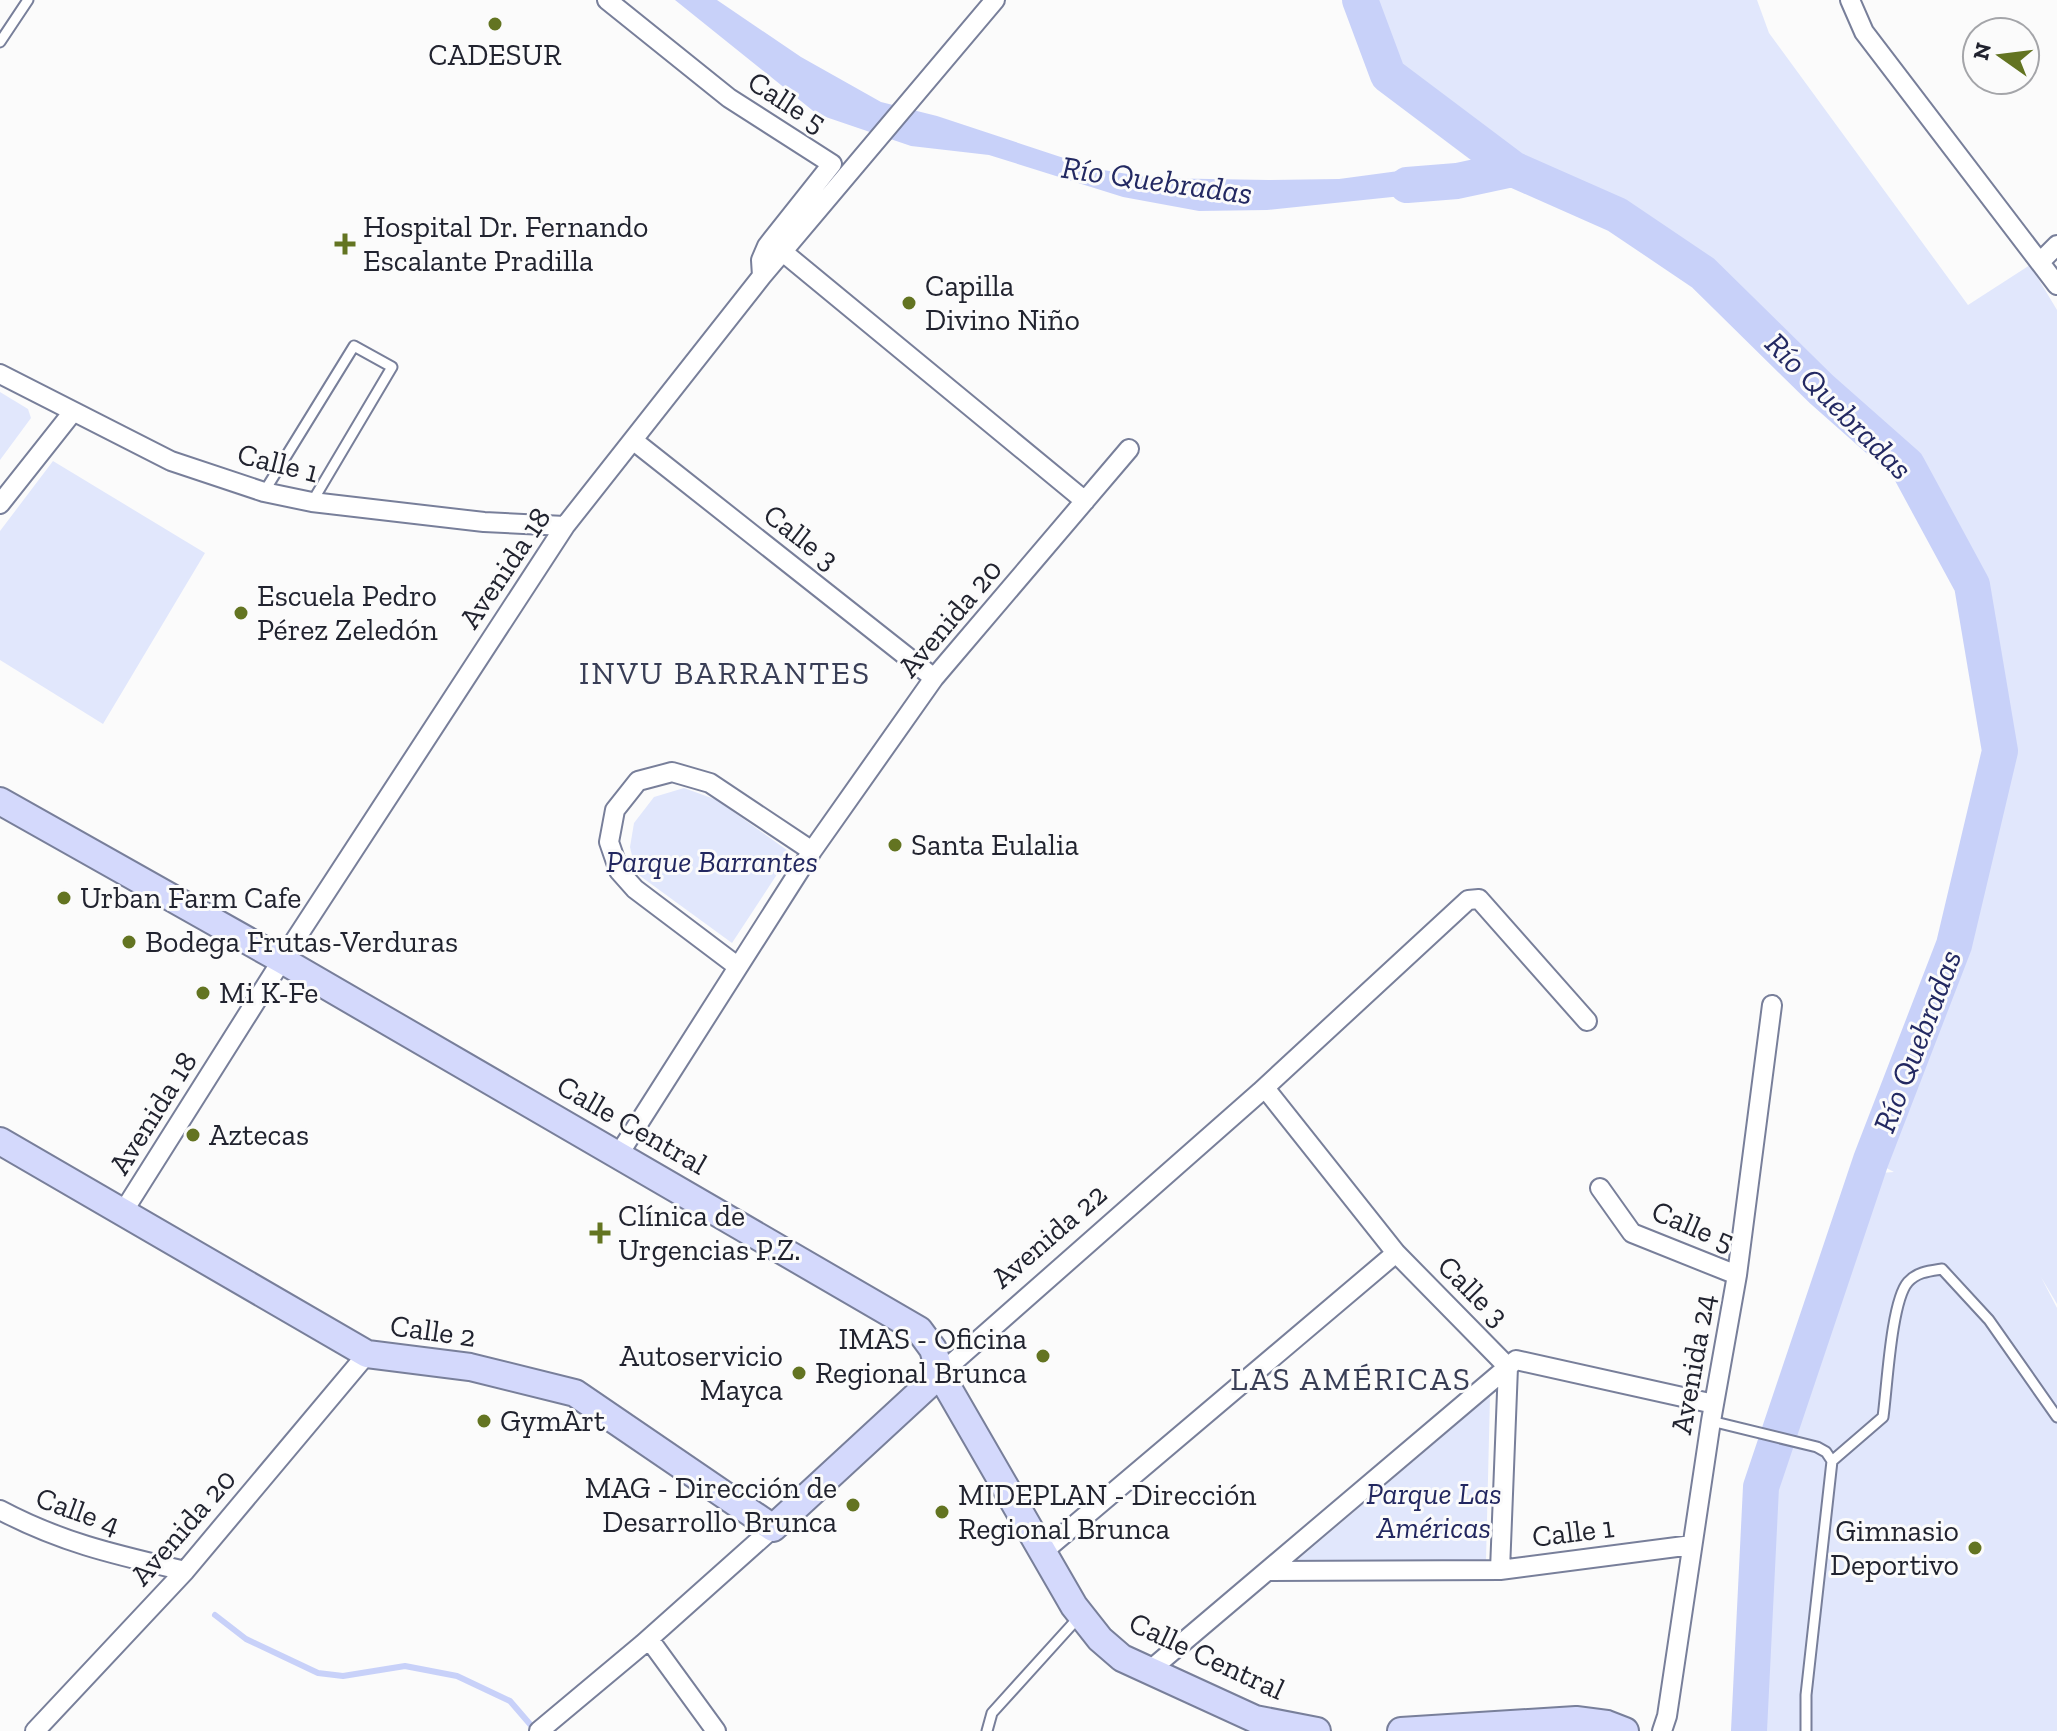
<svg xmlns="http://www.w3.org/2000/svg" width="2057" height="1731" font-family="'Zilla Slab',serif">
	<style>
		.green { fill: #e1e7fc }
		.water { fill: #c8d1f9 }
		.lines { fill: none; stroke-linecap: round; stroke-linejoin: round }
		.stream { stroke: #c8d1f9; stroke-width: 6 }
		.river { stroke: #c8d1f9; stroke-width: 36 }
		.service-casing { stroke: #787f9a; stroke-width: 13 }
		.minor-casing { stroke: #787f9a; stroke-width: 22 }
		.secondary-casing { stroke: #787f9a; stroke-width: 30 }
		.service { stroke: #fff; stroke-width: 9 }
		.minor { stroke: #fff; stroke-width: 18 }
		.secondary { stroke: #d4d9fc; stroke-width: 26 }
		.poi-dot { fill: #637421; stroke: #fbfbfb; stroke-width: 3 }
		.labels { text-anchor: middle; dominant-baseline: central; stroke-width: 6; stroke-linejoin: round; paint-order: stroke }
		.poi-label { font-size: 30px; fill: #21232f; stroke: #fbfbfb; text-anchor: start }
		.street-label { font-size: 30px; fill: #21232f; stroke: #fbfbfb }
		.park-label { font-size: 30px; font-style: italic; fill: #222760; stroke: #fbfbfb }
		.water-label { font-size: 32px; font-style: italic; fill: #232962; stroke: #fbfbfb }
		.neighbourhood-label { font-size: 32px; letter-spacing: 2px; fill: #393e56; stroke: #fbfbfb }
	</style>
	<rect width="100%" height="100%" fill="#fbfbfb"/>
	<path class="green" d="M1364 0H1757L1769 33 1968 305 2030 265 2057 310V1304L2041 1277 2057 1308V1731H1749L1761 1487 1866 1174 1894 1172 1871 1160 1954 945 1999 751 1972 585 1907 465 1821 389 1703 273 1617 215 1513 169 1388 75 1363 10Z
		M0 392 28 409 31 418 0 460Z
		M53 461 205 553 103 724 0 660V531Z
		M684 788 717 800 791 853 732 943 636 873 630 847 634 823 654 797Z
		M1490 1396 1486 1561 1288 1568Z"/>
	<path class="water" d="M675 0H717L801 57 881 102 937 116 1097 169 1152 178 1269 180 1339 179 1436 166 1457 181 1440 192 1267 210 1199 211 1123 197 989 155 911 146 817 114Z"/>
	<g class="lines">
		<path class="stream" d="M215 1615 246 1639 318 1673 343 1676 405 1666 457 1676 510 1701 535 1730"/>
		<path class="river" d="M1360 0 1388 75 1513 169
			M1407 185 1457 181 1513 169 1617 215 1703 273 1821 389 1907 465 1972 585 2000 751 1954 945 1871 1160 1761 1487 1749 1731"/>
		<defs>
			<path id="service" d="M0 42 28 0
				M264 492 354 346 392 367 312 502
				M1711 1421 1817 1447 1826 1452 1832 1461 1806 1695V1731
				M1832 1461 1883 1417C1887 1389 1891 1301 1908 1282 1917 1272 1929 1271 1942 1269L1989 1320 2057 1417
				M987 1731 992 1713 1078 1618"/>
			<path id="minor" d="M607 0 729 98 832 164 767 246 761 260 762 276
				M1850 0 1864 32 2057 285
				M783 252 1085 501
				M2040 262 2057 245
				M0 374 171 461 264 492 312 502 484 522 565 526
				M634 441 934 678
				M0 504 72 413
				M737 966 635 889 619 871 609 842 615 810 638 781 672 772 710 783 812 851
				M1265 1088 1396 1253 1508 1367
				M619 1154 812 851 934 678 1129 449
				M1600 1188 1632 1233 1737 1275
				M123 1212 282 960 565 526 762 276 995 0
				M940 1374 1260 1092 1468 900 1479 899 1587 1021
				M0 1510C62 1543 117 1555 185 1571
				M1044 1551 1396 1253
				M1500 1570 1508 1367
				M1268 1571 1500 1570 1692 1545
				M649 1639 716 1731
				M1149 1671 1516 1360 1714 1404
				M35 1731 185 1571 367 1354
				M539 1731 643 1644 773 1528
				M1662 1731 1667 1716 1711 1421 1737 1275 1772 1005"/>
			<path id="secondary" d="M0 801 282 960 919 1330 933 1349 940 1374 1074 1606 1100 1639 1122 1658 1255 1719 1317 1731
				M0 1141 367 1354 470 1367 575 1393 773 1528 940 1374
				M1401 1731 1576 1720 1607 1724 1625 1731"/>
		</defs>
		<use href="#service" class="service-casing"/>
		<use href="#minor" class="minor-casing"/>
		<use href="#secondary" class="secondary-casing"/>
		<use href="#service" class="service"/>
		<use href="#minor" class="minor"/>
		<use href="#secondary" class="secondary"/>
	</g>
	<g class="poi-dot">
		<circle cx="495" cy="24" r="8"/>
		<path d="M341 232h8v8h8v8h-8v8h-8v-8h-8v-8h8z"/>
		<circle cx="909" cy="303" r="8"/>
		<circle cx="241" cy="613" r="8"/>
		<circle cx="895" cy="845" r="8"/>
		<circle cx="64" cy="898" r="8"/>
		<circle cx="129" cy="942" r="8"/>
		<circle cx="203" cy="993" r="8"/>
		<circle cx="193" cy="1135" r="8"/>
		<path d="M596 1221h8v8h8v8h-8v8h-8v-8h-8v-8h8z"/>
		<circle cx="1043" cy="1356" r="8"/>
		<circle cx="799" cy="1373" r="8"/>
		<circle cx="484" cy="1421" r="8"/>
		<circle cx="853" cy="1505" r="8"/>
		<circle cx="942" cy="1512" r="8"/>
		<circle cx="1975" cy="1548" r="8"/>
	</g>
	<g class="labels">
		<g class="poi-label">
			<text x="495" y="55" text-anchor="middle">CADESUR</text>
			<text x="363" y="227">Hospital Dr. Fernando<tspan x="363" dy="34">Escalante Pradilla</tspan></text>
			<text x="925" y="286">Capilla<tspan x="925" dy="34">Divino Niño</tspan></text>
			<text x="257" y="596">Escuela Pedro<tspan x="257" dy="34">Pérez Zeledón</tspan></text>
			<text x="911" y="845">Santa Eulalia</text>
			<text x="80" y="898">Urban Farm Cafe</text>
			<text x="145" y="942">Bodega Frutas-Verduras</text>
			<text x="219" y="993">Mi K-Fe</text>
			<text x="209" y="1135">Aztecas</text>
			<text x="618" y="1216">Clínica de<tspan x="618" dy="34">Urgencias P.Z.</tspan></text>
			<text x="1027" y="1339" text-anchor="end">IMAS - Oficina<tspan x="1027" dy="34">Regional Brunca</tspan></text>
			<text x="783" y="1356" text-anchor="end">Autoservicio<tspan x="783" dy="34">Mayca</tspan></text>
			<text x="500" y="1421">GymArt</text>
			<text x="837" y="1488" text-anchor="end">MAG - Dirección de<tspan x="837" dy="34">Desarrollo Brunca</tspan></text>
			<text x="958" y="1495">MIDEPLAN - Dirección<tspan x="958" dy="34">Regional Brunca</tspan></text>
			<text x="1959" y="1531" text-anchor="end">Gimnasio<tspan x="1959" dy="34">Deportivo</tspan></text>
		</g>
		<g class="street-label">
			<text transform="translate(787 102) rotate(33)">Calle 5</text>
			<text transform="translate(278 463) rotate(14)">Calle 1</text>
			<text transform="translate(801 537) rotate(38)">Calle 3</text>
			<text transform="translate(505 568) rotate(-56)">Avenida 18</text>
			<text transform="translate(950 618) rotate(-50)">Avenida 20</text>
			<text transform="translate(153 1113) rotate(-58)">Avenida 18</text>
			<text transform="translate(632 1125) rotate(30)">Calle Central</text>
			<text transform="translate(1693 1226) rotate(23)">Calle 5</text>
			<text transform="translate(1049 1236) rotate(-41)">Avenida 22</text>
			<text transform="translate(1473 1291) rotate(45)">Calle 3</text>
			<text transform="translate(433 1331) rotate(8)">Calle 2</text>
			<text transform="translate(1693 1364) rotate(-80)">Avenida 24</text>
			<text transform="translate(78 1511) rotate(20)">Calle 4</text>
			<text transform="translate(183 1527) rotate(-49)">Avenida 20</text>
			<text transform="translate(1573 1532) rotate(-7)">Calle 1</text>
			<text transform="translate(1207 1656) rotate(25)">Calle Central</text>
		</g>
		<g class="park-label">
			<text x="712" y="862">Parque Barrantes</text>
			<text x="1434" y="1494">Parque Las<tspan x="1434" dy="34">Américas</tspan></text>
		</g>
		<g class="water-label">
			<text transform="translate(1157 180) rotate(8)">Río Quebradas</text>
			<text transform="translate(1839 406) rotate(45)">Río Quebradas</text>
			<text transform="translate(1917 1041) rotate(-69)">Río Quebradas</text>
		</g>
		<g class="neighbourhood-label">
			<text x="725" y="673">INVU BARRANTES</text>
			<text x="1351" y="1379">LAS AMÉRICAS</text>
		</g>
	</g>
	<g transform="translate(2001 56) rotate(284)"><circle r="38" fill="#fbfbfb" stroke="#a4a5a9" stroke-width="2"/>
	<path d="M0-6L14 30L0 20L-14 30Z" fill="#637421"/>
	<text y="-12" font-size="22" font-weight="bold" text-anchor="middle" fill="#21232f">N</text>
	</g>
</svg>
